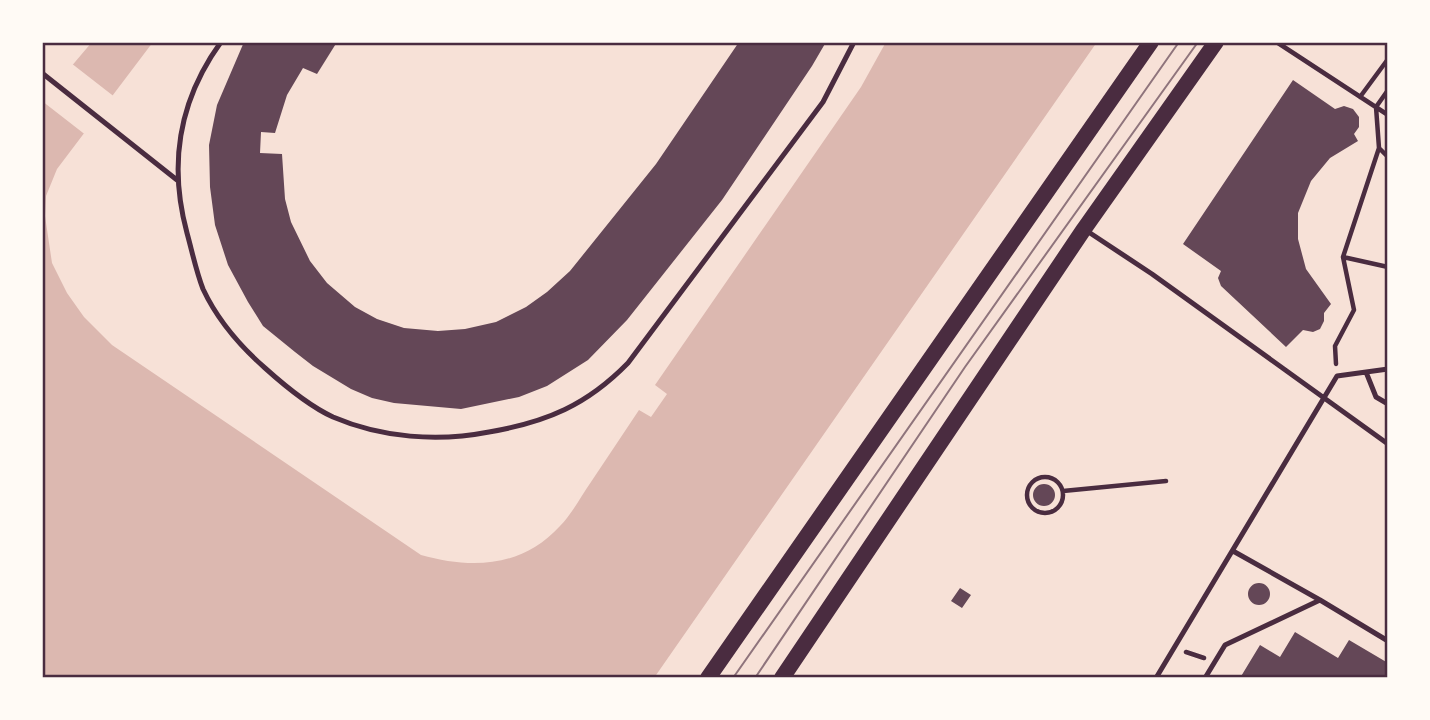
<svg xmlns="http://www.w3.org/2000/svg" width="1430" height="720" font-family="'Golos Text',sans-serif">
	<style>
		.water { fill: #dcb8b0 }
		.pier { fill: #f7e1d7 }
		.building { fill: #644757 }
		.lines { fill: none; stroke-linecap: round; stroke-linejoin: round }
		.path { stroke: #4a2c40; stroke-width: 4.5 }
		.service { stroke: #4a2c40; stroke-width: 5 }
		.primary { stroke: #4a2c40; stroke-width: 16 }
		.tram { stroke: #8f747c; stroke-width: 2 }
		.neatline { fill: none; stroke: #4a2c40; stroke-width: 2.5 }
	</style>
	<rect width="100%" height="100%" fill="#f7e1d7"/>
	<path class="water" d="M92 42H153L57 169 46 196 45 216 52 263 67 293 84 317 112 345 421 555C471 569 522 568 560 526 572 514 581 496 591 482 607 458 623 434 639 410L651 417 667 394 655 385 861 87 886 42H1097L654 678H42V101Z"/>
	<path class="pier" d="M71 63 116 98 87 136 42 101V96Z"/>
	<path class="building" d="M244 42H337L317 74 303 68 287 95 275 133 261 132 260 153 282 154 285 199 291 222 310 261 327 283 355 307 377 319 404 328 438 331 465 329 496 322 526 307 547 292 570 271 656 164 739 42H826L812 66 722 200 627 320 588 360 547 386 519 397 461 409 394 403 372 398 351 389 313 366 295 352 263 326 248 302 228 265 215 225 210 187 209 145 217 105Z
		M1293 80 1335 109 1344 106 1353 109 1359 117V127L1354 134 1358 141 1330 158 1311 181 1298 213V239L1306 269 1331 304 1324 313V321L1320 329 1313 332 1303 330 1286 347 1221 286 1218 278 1221 271 1183 244Z
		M1033 495a11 11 0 1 1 22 0a11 11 0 1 1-22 0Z
		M1248 594a11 11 0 1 1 22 0a11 11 0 1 1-22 0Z
		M960 588 971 595 962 608 951 601Z
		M1295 632 1338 658 1349 640 1388 663V678H1240L1260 645 1280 657Z"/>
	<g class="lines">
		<path class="path" d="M1278 43 1388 115
			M1360 97 1388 59
			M1379 148 1388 157
			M1343 257 1388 267
			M1336 364 1335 346 1354 310 1343 257 1379 148 1376 107 1388 90
			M1027 495a18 18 0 1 1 36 0a18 18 0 1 1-36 0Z
			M1063 491 1166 481
			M1186 652 1204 658"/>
		<path class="service" d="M221 42C179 100 168 163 187 233 192 251 196 271 203 289 217 319 240 346 265 368 285 386 309 406 333 417 382 438 438 442 489 432 547 422 587 405 628 363L823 102 854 42
			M42 73 177 180
			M1087 231 1152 274 1388 444
			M1366 372 1376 397 1388 404
			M1233 551 1320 600
			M1156 678 1337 376 1388 369
			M1205 678 1225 645 1320 600 1388 641"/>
		<path class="primary" d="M708 678 1151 42
			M782 678 1084 229 1216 42"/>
		<path class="tram" d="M733 678 1179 42
			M755 678 965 367 1198 42"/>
	</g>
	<rect width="1430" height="720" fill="none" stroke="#fffaf5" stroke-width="88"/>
	<rect x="44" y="44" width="1342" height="632" class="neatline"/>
</svg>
